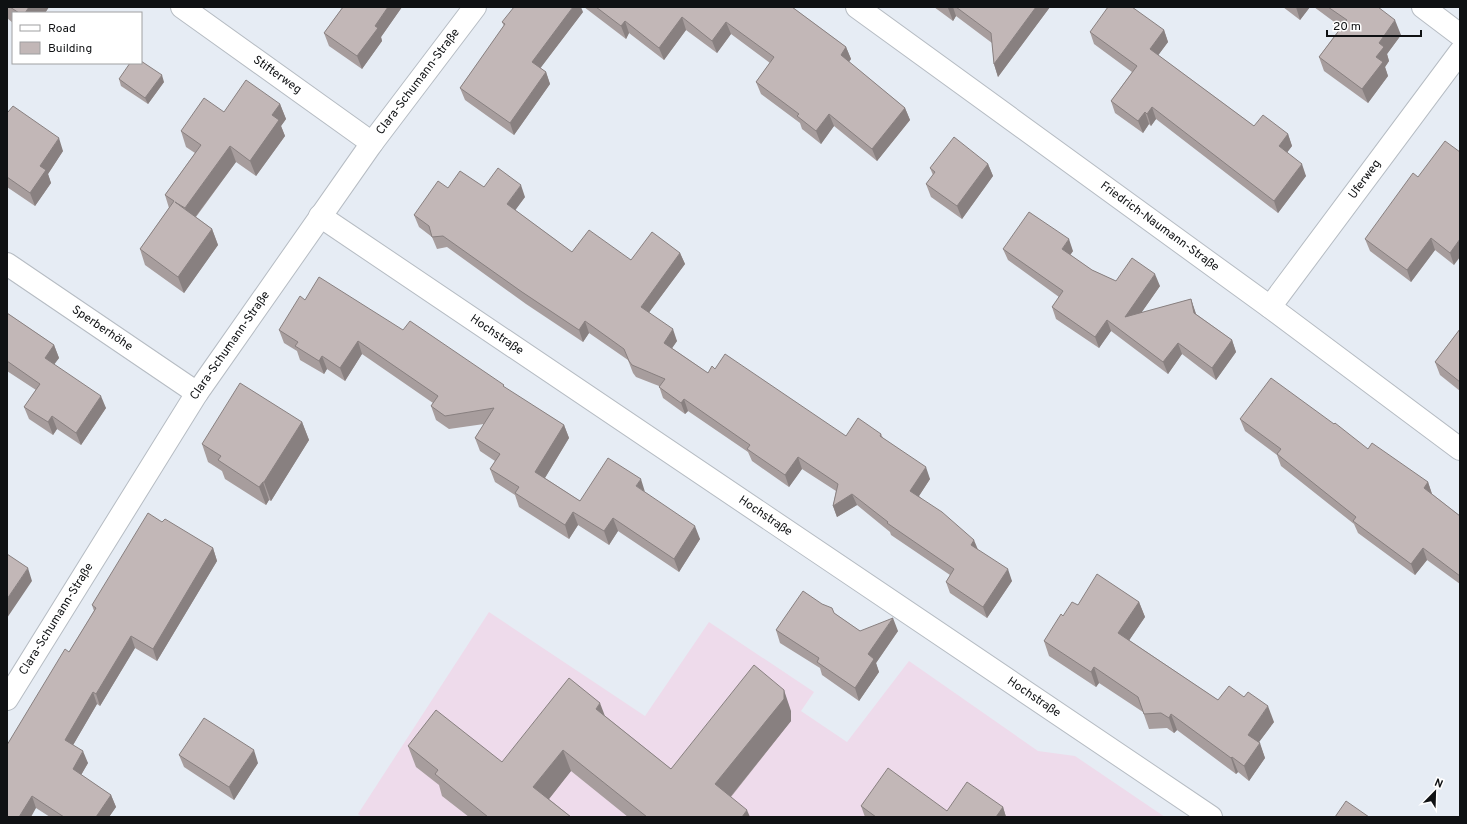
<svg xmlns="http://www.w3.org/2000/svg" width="1467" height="824" font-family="Overpass,sans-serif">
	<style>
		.education { fill: #eedbeb }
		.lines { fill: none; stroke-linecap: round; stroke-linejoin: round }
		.minor-casing { stroke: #b6bcc3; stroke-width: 24 }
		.minor { stroke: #fff; stroke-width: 22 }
		.wall { fill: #a79d9d }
		.shaded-wall { fill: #888080 }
		.building { fill: #c2b7b7; stroke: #888080 }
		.labels { text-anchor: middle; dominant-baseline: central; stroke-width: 4; stroke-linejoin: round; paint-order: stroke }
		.street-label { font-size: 12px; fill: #0f1113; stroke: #fff }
	</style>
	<rect width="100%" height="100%" fill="#e6ecf4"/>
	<path class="education" d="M489 612 645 716 709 622 814 692 801 711 847 742 909 661 1038 751 1075 756 1165 817H362L358 814Z"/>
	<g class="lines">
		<defs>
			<g id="minor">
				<path id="s1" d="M182 7 372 143"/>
				<path id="s2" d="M857 7 1270 307 1460 449"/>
				<path d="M1423 7 1460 35"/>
				<path id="s3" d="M320 216 1211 817"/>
				<path id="s4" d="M7 264 197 393"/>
				<path id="s5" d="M1270 307 1460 52"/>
				<path id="s6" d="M7 699 197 393 372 143 475 7"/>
			</g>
		</defs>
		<use href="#minor" class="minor-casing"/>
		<use href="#minor" class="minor"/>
	</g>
	<path class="wall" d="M7 7H49L45 13H13V23L7 18Z
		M343 7H402L381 37 382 41 362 69 329 46 324 33Z
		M584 7H792L846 47 851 59 849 62 905 108 910 120 877 161 834 126 821 144 802 129 800 123 761 94 756 82 770 63 731 34 717 53 686 30 664 60 629 33 626 39Z
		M934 7H1050L998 77 994 64 992 43 956 16 953 21Z
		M1283 7H1310L1300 20Z
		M1314 7H1378L1401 35 1387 54 1389 61 1385 67 1388 76 1368 103 1324 71 1319 57 1341 27Z
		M583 12 540 68 546 72 550 84 514 135 465 100 460 88 504 26 502 22Z
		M1164 30 1168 42 1158 55 1254 126 1288 134 1292 146 1287 152 1306 176 1278 213 1156 119 1151 126 1149 124 1143 133 1115 113 1111 101 1132 72 1094 44 1090 32Z
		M119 79 164 82 148 104 121 86Z
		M280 104 286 119 281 126 285 136 256 176 236 162 196 217 212 229 218 245 184 293 145 265 140 249 169 208 165 195 195 153 186 147 181 131 224 112Z
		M7 111 63 151 48 174 51 183 35 206 7 187Z
		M1460 152 1454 265 1435 250 1411 282 1370 251 1365 239 1418 177Z
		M988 164 993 176 962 219 931 197 926 184 933 175 930 168Z
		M484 187 525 197 515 210 572 252 631 260 680 253 685 264 649 312 677 341 672 348 708 373 715 369 846 436 881 434 883 438 930 479 919 496 1012 581 987 618 950 593 946 582 950 575 891 535 890 532 857 505 837 517 833 506 836 491 802 469 789 487 752 461 748 452 688 411 685 414 663 398 659 386 636 377 633 373 628 360 589 333 583 342 526 304 447 247 437 249 432 237 419 227 414 215 448 188Z
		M1003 249 1073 251 1070 255 1092 270 1116 281 1160 286 1141 313 1191 299 1196 314 1232 340 1236 352 1216 380 1182 354 1168 374 1111 331 1099 348 1056 319 1052 307 1059 297 1008 260Z
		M305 300 403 330 505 388 564 425 569 438 545 478 580 501 645 492 700 539 679 572 618 531 609 545 578 525 569 539 519 507 515 495 495 482 490 469 495 461 480 451 475 438 484 424 449 429 436 420 431 406 433 403 362 354 345 381 327 369 324 374 300 360 297 351 284 343 279 330Z
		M7 313 54 345 59 358 54 364 106 408 81 445 57 429 53 435 29 419 24 407 36 390 7 371Z
		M1460 329V391L1440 375 1435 362Z
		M1240 419 1368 449 1428 482 1432 494 1460 516V584L1427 560 1415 575 1358 533 1354 524 1281 466 1277 455 1245 431Z
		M302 422 309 440 271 501 269 500 266 505 225 479 222 471 208 462 202 444Z
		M162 522 213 548 217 561 157 661 135 648 100 706 97 704 73 745 88 763 81 775 111 795 116 807 109 817H50L36 808 7 817 69 652 94 611 92 605Z
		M1139 602 1145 617 1129 640 1218 700 1274 722 1259 742 1265 758 1249 781 1238 772 1236 774 1177 730 1174 733 1167 728 1149 729 1143 712 1099 683 1096 687 1049 656 1044 641 1063 616 1078 605Z
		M834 613 860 631H898L876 663 879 672 859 701 822 675 820 668 780 643 776 630Z
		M791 711V721L731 797 750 817H628L571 771 549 799 571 817H469L442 796 439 785 416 767 408 746 502 762 605 716 671 769Z
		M179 755 258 763 234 800 184 767Z
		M861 806 947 811 1003 807 1006 817H865Z"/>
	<path class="shaded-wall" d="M29 7H49L45 13H25Z
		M388 7H402L381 37 382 41 362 69 357 56 375 26Z
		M573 7H581L583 12 536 74 532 62Z
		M949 7H953L956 16 953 21 948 8Z
		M1036 7H1050L998 77 994 64Z
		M1296 7H1310L1300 20Z
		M682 17 686 30 664 60 659 48Z
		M1395 20 1401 35 1387 54 1389 61 1385 67 1388 76 1368 103 1362 89 1376 57 1379 43Z
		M625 21 629 33 626 39 621 26Z
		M726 22 731 34 717 53 712 41Z
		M1164 30 1168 42 1154 61 1150 49Z
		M846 47 851 59 845 67 841 55Z
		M546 72 550 84 514 135 510 123Z
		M162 75 164 82 148 104 145 98Z
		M280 104 286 119 281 126 285 136 256 176 250 161 272 115Z
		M1152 107 1156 119 1151 126 1147 114Z
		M905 108 910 120 877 161 872 149Z
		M1145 112 1149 124 1143 133 1138 121Z
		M829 114 834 126 821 144 816 131Z
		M1288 134 1292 146 1283 158 1279 146Z
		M59 138 63 151 48 174 51 183 35 206 30 193 40 166Z
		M230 146 236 162 190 224 185 208Z
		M988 164 993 176 962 219 957 206Z
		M1302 164 1306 176 1278 213 1274 201Z
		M521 185 525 197 511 216 507 204Z
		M212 229 218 245 184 293 178 277Z
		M1431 238 1435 250 1411 282 1407 270Z
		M1069 239 1073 251 1066 261 1062 249Z
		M1460 239V257L1454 265 1450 253Z
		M680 253 685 264 645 318 641 307Z
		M1155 274 1160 286 1130 329 1125 317Z
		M1191 299 1195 311 1199 324 1194 313Z
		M1107 320 1111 331 1099 348 1095 337Z
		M585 321 589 333 583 342 579 330Z
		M673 329 677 341 668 354 664 343Z
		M1232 340 1236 352 1216 380 1212 368Z
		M358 341 362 354 345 381 340 368Z
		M1178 343 1182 354 1168 374 1163 362Z
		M54 345 59 358 50 370 45 358Z
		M322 356 327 369 324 374 319 361Z
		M101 396 106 408 81 445 76 433Z
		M684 399 688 411 685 414 681 403Z
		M52 416 57 429 53 435 48 422Z
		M302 422 309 440 271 501 264 482Z
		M564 425 569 438 540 486 535 472Z
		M798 457 802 469 789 487 785 475Z
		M926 467 930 479 915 502 910 491Z
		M641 479 645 492 636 486Z
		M263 482 269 500 266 505 259 487Z
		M1428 482 1432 494 1428 500 1424 488Z
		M852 494 857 505 837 517 833 506Z
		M573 512 578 525 569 539 565 525Z
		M613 518 618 531 609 545 604 531Z
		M695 526 700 539 679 572 674 559Z
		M974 540 979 552 971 545Z
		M213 548 217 561 157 661 153 649Z
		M1423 548 1427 560 1415 575 1411 564Z
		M28 568 32 581 7 618V599Z
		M1008 569 1012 581 987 618 983 607Z
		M1139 602 1145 617 1124 648 1118 633Z
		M893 618 898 631 876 663 879 672 859 701 855 688 868 654Z
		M131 636 135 648 100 706 96 694Z
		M1094 667 1099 683 1096 687 1091 672Z
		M784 690 791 711V721L723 806 715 784Z
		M93 692 97 704 69 752 65 740Z
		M600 703 608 724 596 709Z
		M1268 706 1274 722 1253 750 1248 735Z
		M1171 714 1177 730 1174 733 1169 718Z
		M1260 743 1265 758 1249 781 1244 766Z
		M254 750 258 763 234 800 229 787Z
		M563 750 571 771 541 809 533 787Z
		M83 751 88 763 77 782 73 769Z
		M1232 757 1238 772 1236 774 1231 758Z
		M111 795 116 807 109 817H96Z
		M32 796 36 808 31 817H19Z
		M1003 807 1006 817H996Z
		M747 810 750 817H742Z"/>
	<path class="building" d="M10 7H29L25 13H19Z
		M343 7H388L375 26 378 28 357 56 324 33Z
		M514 7H573L532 62 546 72 510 123 460 88 505 24 502 22Z
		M596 7H792L846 47 841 55 905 108 872 149 829 114 816 131 797 116 799 114 756 82 774 57 726 22 712 41 682 17 659 48 625 21 621 26Z
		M956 7H1036L994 64 991 33Z
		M1108 7H1132L1164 30 1150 49 1254 126 1263 115 1288 134 1279 146 1302 164 1274 201 1152 107 1147 114 1145 112 1138 121 1111 101 1137 66 1090 32Z
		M1328 7H1378L1395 20 1379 43 1384 47 1376 57 1383 62 1362 89 1319 57 1347 20Z
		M141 61 162 75 145 98 119 79 130 63H141Z
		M246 80 280 104 272 115 279 120 250 161 230 146 185 208 175 202 212 229 178 277 140 249 174 201 165 195 201 145 181 131 204 98 224 112Z
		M13 106 59 138 40 166 46 170 30 193 7 177V111L8 112Z
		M954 137 988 164 957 206 926 184 935 172 930 168Z
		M1445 141 1460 152V239L1450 253 1431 238 1407 270 1365 239 1413 173 1418 177Z
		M498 168 521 185 507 204 572 252 589 230 631 260 652 232 680 253 641 307 673 329 664 343 708 373 712 366 715 369 725 354 846 436 858 418 881 434 880 436 926 467 910 491 942 512 974 540 971 545 1008 569 983 607 946 582 954 569 887 523 888 522 852 494 833 506 838 484 798 457 785 475 747 449 750 445 684 399 681 403 659 387 665 379 632 365 629 361 624 349 585 321 579 330 522 292 443 236 432 237 429 226 414 215 438 181 448 188 460 171 484 187Z
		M1029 212 1069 239 1062 249 1092 270 1116 281 1132 258 1155 274 1125 317 1191 299 1194 313 1232 340 1212 368 1178 343 1163 362 1107 320 1095 337 1052 307 1063 291 1003 249Z
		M319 277 403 330 410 321 504 385 503 386 564 425 535 472 580 501 608 458 641 479 636 486 695 526 674 559 613 518 604 531 573 512 565 525 515 493 519 487 490 469 500 454 475 438 494 408 445 416 431 406 438 396 358 341 340 368 322 356 319 361 295 346 298 342 279 330 300 296 305 300Z
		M7 313 54 345 45 358 101 396 76 433 52 416 48 422 24 407 40 384 7 361Z
		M1460 329V382L1435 362Z
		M1271 378 1334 424 1335 423 1368 449 1372 443 1428 482 1424 488 1460 516V576L1423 548 1411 564 1353 521 1356 517 1277 454 1281 449 1240 419Z
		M240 383 302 422 264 482H263L259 487 218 460 221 456 202 444Z
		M148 513 162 522 165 519 213 548 153 649 131 636 96 694 93 692 65 740 83 751 73 769 111 795 96 817H64L32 796 19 817H7V745L65 649 69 652 96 608 92 605Z
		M7 554 28 568 7 599Z
		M1097 574 1139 602 1118 633 1218 700 1229 686 1244 697 1248 692 1268 706 1248 735 1260 743 1244 766 1232 757 1231 758 1171 714 1169 718 1161 713 1144 714 1138 697 1094 667 1091 672 1044 641 1061 614 1063 616 1072 602 1078 605Z
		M803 591 822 604 832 608 834 613 860 631 893 618 868 654 874 659 855 688 817 662 819 658 776 630Z
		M754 665 784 690V699L715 784 747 810 742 817H647L563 750 533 787 571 817H488L435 774 438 770 408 746 436 710 502 762 569 678 600 703 596 709 671 769Z
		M204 718 254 750 229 787 179 755Z
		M888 768 947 811 967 782 1003 807 996 817H876L861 806Z
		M1346 801 1369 817H1335Z"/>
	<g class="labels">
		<g class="street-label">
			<text stroke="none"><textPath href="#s1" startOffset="117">Stifterweg</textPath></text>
			<text stroke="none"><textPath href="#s6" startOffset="742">Clara-Schumann-Straße</textPath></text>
			<text stroke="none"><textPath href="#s5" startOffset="159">Uferweg</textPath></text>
			<text stroke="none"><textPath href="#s2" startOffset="374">Friedrich-Naumann-Straße</textPath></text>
			<text stroke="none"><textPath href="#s4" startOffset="115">Sperberhöhe</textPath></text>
			<text stroke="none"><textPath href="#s3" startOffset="213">Hochstraße</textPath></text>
			<text stroke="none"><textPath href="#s6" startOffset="418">Clara-Schumann-Straße</textPath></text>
			<text stroke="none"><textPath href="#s3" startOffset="537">Hochstraße</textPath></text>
			<text stroke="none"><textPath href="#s6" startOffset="94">Clara-Schumann-Straße</textPath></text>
			<text stroke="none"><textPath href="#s3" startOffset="861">Hochstraße</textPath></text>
		</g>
	</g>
	<rect width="1467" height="824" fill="none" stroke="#0f1113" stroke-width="16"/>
	<rect x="12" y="12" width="130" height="52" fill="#ffffff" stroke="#9fa0a1"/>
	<rect x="20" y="25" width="20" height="6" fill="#ffffff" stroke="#9fa0a1"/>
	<text x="48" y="32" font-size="12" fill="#0f1113">Road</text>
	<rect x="20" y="42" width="20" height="12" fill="#c2b7b7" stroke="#9fa0a1"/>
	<text x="48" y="52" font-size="12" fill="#0f1113">Building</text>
	<g transform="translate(1435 792) rotate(23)" stroke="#ffffff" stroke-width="3" paint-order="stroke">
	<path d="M0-3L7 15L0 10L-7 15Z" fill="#0f1113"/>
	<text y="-6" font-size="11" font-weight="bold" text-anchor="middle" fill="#0f1113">N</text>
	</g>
	<path d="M1327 30v6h94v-6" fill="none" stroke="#0f1113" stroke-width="2"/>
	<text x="1333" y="30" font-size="12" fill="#0f1113" stroke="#ffffff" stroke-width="3" paint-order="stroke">20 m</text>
</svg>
